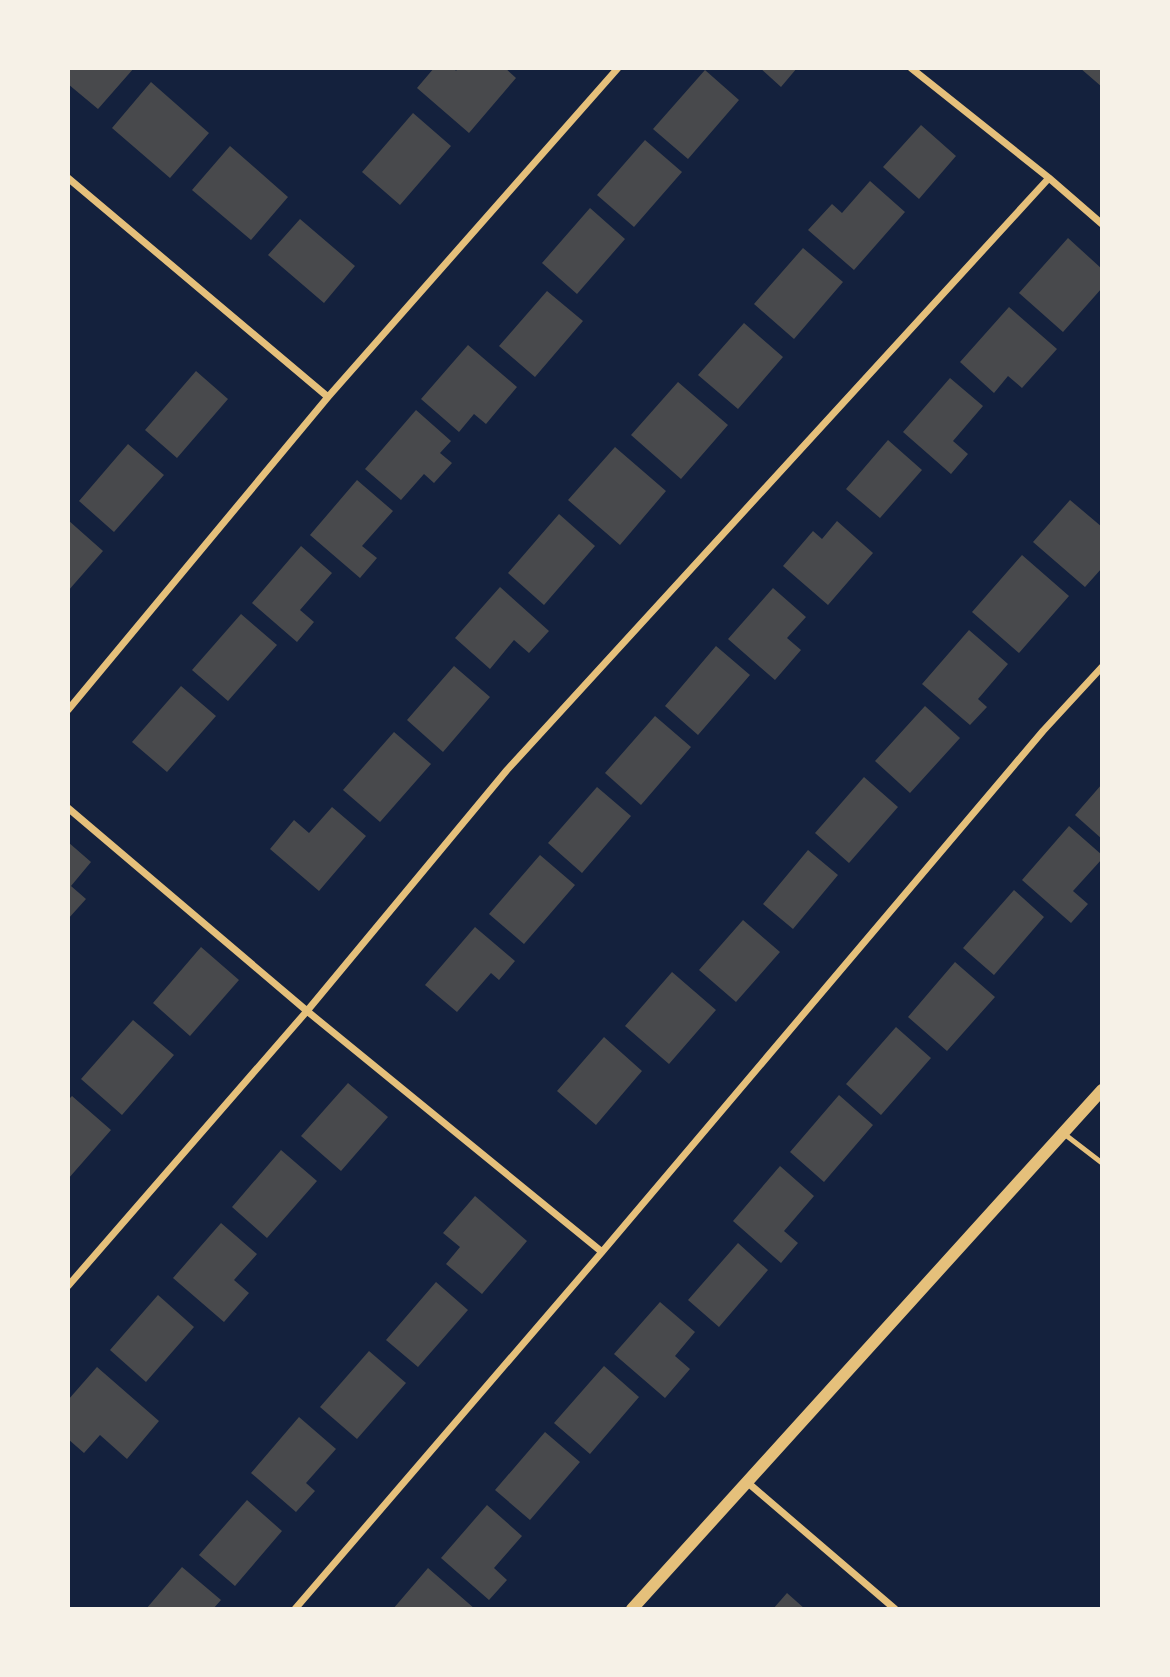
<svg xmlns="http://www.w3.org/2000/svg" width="1170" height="1677" font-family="'Fira Sans',sans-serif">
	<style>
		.building { fill: #48494c }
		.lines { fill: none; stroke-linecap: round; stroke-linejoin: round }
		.service { stroke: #e5c07b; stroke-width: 5 }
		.minor { stroke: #e5c07b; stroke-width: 7 }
		.tertiary { stroke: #e5c07b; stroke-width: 12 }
	</style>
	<rect width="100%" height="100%" fill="#14213d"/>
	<path class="building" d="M68 68H134L98 109 68 84Z
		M434 68H454L456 71 458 68H505L516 78 469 133 417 88Z
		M760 68H797L781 87Z
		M1080 68H1102V87Z
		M705 70 739 100 688 159 653 129Z
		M151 82 209 133 170 178 112 128Z
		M413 113 451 146 400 205 362 172Z
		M921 125 956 156 919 199 883 167Z
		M645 140 682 172 634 227 597 195Z
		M230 146 288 197 251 240 192 190Z
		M870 181 905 212 854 270 808 230 832 204 842 213Z
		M590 208 625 239 577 294 542 263Z
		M300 219 355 266 324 303 268 255Z
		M1068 238 1102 269V288L1063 332 1019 293Z
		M803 248 843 282 794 339 754 304Z
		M547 291 583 321 535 377 499 346Z
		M1009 307 1057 349 1022 388 1008 376 994 393 960 362Z
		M744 323 783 357 738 409 698 375Z
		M468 345 517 387 486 424 474 414 459 432 421 399Z
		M196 371 228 399 177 458 145 430Z
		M950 378 983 406 953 441 968 454 951 474 903 432Z
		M678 382 728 425 681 479 631 435Z
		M416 410 451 441 440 453 452 463 434 483 424 474 401 500 365 469Z
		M888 440 922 470 880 518 846 489Z
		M128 444 164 475 114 532 79 501Z
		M615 447 666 491 620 545 568 500Z
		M357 480 393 511 362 546 377 558 360 578 310 535Z
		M1070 500 1102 527V568L1085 587 1033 542Z
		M559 514 595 546 544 605 508 573Z
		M68 520 103 551 68 591Z
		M837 521 873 553 828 605 783 566 813 531 822 539Z
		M301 546 332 573 300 610 314 622 297 642 252 603Z
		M1022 555 1069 596 1019 653 972 612Z
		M500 587 549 631 529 653 514 640 490 669 455 638Z
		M773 588 806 617 787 638 801 650 775 680 728 639Z
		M241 614 277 645 228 701 192 670Z
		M969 630 1008 664 978 699 987 707 970 725 922 684Z
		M716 646 750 675 698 735 665 706Z
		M454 666 490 697 443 752 407 720Z
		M181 686 216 716 167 772 132 742Z
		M925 706 960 738 910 793 875 761Z
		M655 716 691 747 641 805 605 773Z
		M394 732 431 764 380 822 343 790Z
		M864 777 898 807 849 863 815 833Z
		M1102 784V839L1075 815Z
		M597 787 631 816 582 873 548 843Z
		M332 807 366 836 319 891 270 849 294 820 309 833Z
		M1069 826 1102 855V859L1073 891 1088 904 1071 923 1022 880Z
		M68 842 91 862 71 886 86 899 68 919Z
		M808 850 838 875 793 929 763 904Z
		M540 855 575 885 524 944 489 914Z
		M1014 890 1044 917 994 975 963 948Z
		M743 920 780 952 736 1002 699 970Z
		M475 927 515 961 499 980 491 973 457 1012 425 985Z
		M201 947 239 980 190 1036 153 1003Z
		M955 962 995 997 947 1051 908 1017Z
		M672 972 716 1010 669 1064 625 1026Z
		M133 1020 174 1055 122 1115 81 1079Z
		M896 1027 931 1058 881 1115 846 1084Z
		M604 1037 642 1071 596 1125 557 1091Z
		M348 1083 388 1117 341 1171 301 1136Z
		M839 1095 873 1125 824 1182 790 1152Z
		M72 1096 111 1130 68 1179V1100Z
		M281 1150 317 1181 267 1238 232 1207Z
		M780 1166 814 1196 784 1231 798 1243 781 1263 733 1221Z
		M475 1196 527 1241 482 1294 446 1264 460 1247 443 1233Z
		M221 1223 257 1254 234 1280 249 1293 224 1322 173 1278Z
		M738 1243 768 1270 719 1327 688 1300Z
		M436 1282 468 1310 418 1367 386 1340Z
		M158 1295 194 1327 146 1382 110 1350Z
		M660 1302 695 1332 675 1356 690 1369 665 1398 614 1354Z
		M369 1351 406 1383 357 1439 320 1407Z
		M604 1366 639 1397 590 1454 554 1423Z
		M97 1367 159 1421 127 1459 100 1435 84 1453 68 1439V1400Z
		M299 1417 336 1449 306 1483 315 1491 296 1512 251 1473Z
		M545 1432 580 1462 530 1520 495 1490Z
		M247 1500 282 1531 235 1586 199 1555Z
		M487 1505 522 1536 494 1568 507 1580 489 1600 441 1558Z
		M182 1567 221 1600 213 1609H146Z
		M428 1568 475 1609H393Z
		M787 1593 805 1609H773Z"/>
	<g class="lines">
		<path class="service" d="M1063 1133 1102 1163"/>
		<path class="minor" d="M911 68 1049 178 1102 224
			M68 178 328 397
			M68 710 328 397 618 68
			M68 808 307 1011 602 1252
			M68 1286 307 1011 507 770 1049 178
			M747 1482 895 1609
			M295 1609 602 1252 1043 731 1102 667"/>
		<path class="tertiary" d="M632 1609 1102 1090"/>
	</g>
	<rect width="1170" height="1677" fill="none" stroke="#f6f1e7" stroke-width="140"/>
</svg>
